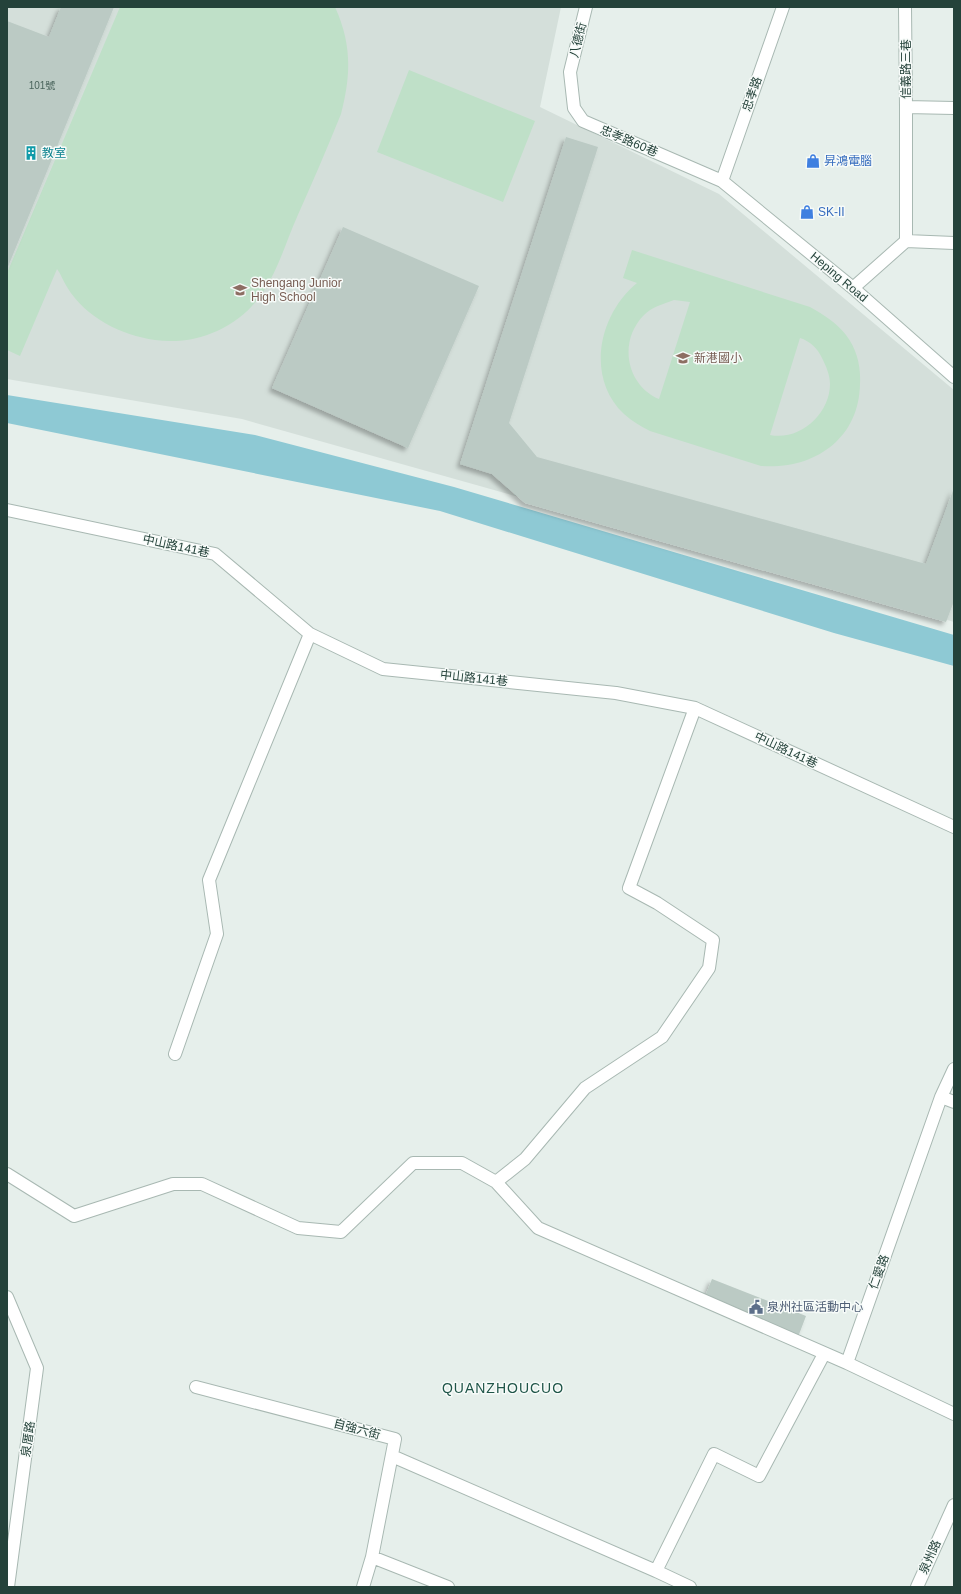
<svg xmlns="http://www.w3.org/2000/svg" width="961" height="1594" font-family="Helvetica,'Noto Sans TC',sans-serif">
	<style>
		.built { fill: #d4dfda }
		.green { fill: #bfe0c8; fill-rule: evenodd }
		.water { fill: #8ec9d4 }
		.building { fill: #bbcac4; filter: url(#shadow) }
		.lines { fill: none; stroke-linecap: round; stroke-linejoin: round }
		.minor-casing { stroke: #a8b8b2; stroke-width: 14 }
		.minor { stroke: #fff; stroke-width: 12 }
		.labels { text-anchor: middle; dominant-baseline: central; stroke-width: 3; stroke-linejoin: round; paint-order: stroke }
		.number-label { font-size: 10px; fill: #4a645c }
		.street-label { font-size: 12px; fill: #24423a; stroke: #f7fbf9 }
		.culture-label { font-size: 12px; fill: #0d838f; stroke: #f7fbf9; text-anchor: start }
		.shop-label { font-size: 12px; fill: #366cbe; stroke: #f7fbf9; text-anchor: start }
		.education-label { font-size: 12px; fill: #785e54; stroke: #f7fbf9; text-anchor: start }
		.service-label { font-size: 12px; fill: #4e5e75; stroke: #f7fbf9; text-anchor: start }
		.quarter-label { font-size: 14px; letter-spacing: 1px; fill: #1f5548; stroke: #f7fbf9 }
	</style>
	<defs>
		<filter id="shadow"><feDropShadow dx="-3.5" dy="3.5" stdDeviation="2" flood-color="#0004"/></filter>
	</defs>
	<rect width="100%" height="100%" fill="#e6efeb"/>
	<path class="built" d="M7 7H561L540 107 719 194 954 390V622L887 601 242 419 7 379Z"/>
	<path class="green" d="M120 7H335C352 44 351 75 341 114 327 149 312 183 297 217 286 242 278 270 263 292 240 327 197 346 155 340 121 335 86 318 67 287 63 281 61 274 57 269L20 356 7 350V273Z
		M409 70 535 121 503 202 377 152Z
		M632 250 810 307C824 315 837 323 846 335 857 349 861 367 860 384 859 440 813 470 761 466L650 431C640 426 632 421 624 414 585 377 599 314 637 283L623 278ZM674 300 690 302 659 399C626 385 618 341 644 315 652 307 663 304 674 300ZM800 338C810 341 818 349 822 358 826 366 830 375 830 384 830 414 800 441 770 435Z"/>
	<path class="water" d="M7 395 255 435 454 487 954 635V666L834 633 440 511 7 423Z"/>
	<path class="building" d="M61 7H114L7 269V21L49 37Z
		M566 137 598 147 509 423 537 457 926 564 954 488V601L946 622 525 503 492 474 460 464Z
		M343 227 479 286 408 448 272 388Z
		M712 1279 806 1316 798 1337 704 1299Z"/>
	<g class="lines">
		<defs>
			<path id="minor" d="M586 7 570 72 574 108 583 121 722 181 853 288 954 377
				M905 7 906 107 954 108
				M722 181 783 7
				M906 241 954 243
				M853 288 906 241V107
				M7 510 215 554 310 634 383 669 616 693 695 708 954 827
				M175 1054 217 934 209 880 310 634
				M954 1069 941 1097 847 1363 954 1414
				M941 1097 954 1102
				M7 1174 74 1216 173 1184H202L298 1228 341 1232 413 1163H462L496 1182 538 1228 847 1363
				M496 1182 525 1159 585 1088 662 1037 709 968 713 940 657 903 629 888 695 708
				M7 1297 37 1368 8 1587
				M196 1387 395 1439 372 1557 363 1587
				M392 1456 656 1571 714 1454 759 1476 824 1354
				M372 1557 448 1587
				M656 1571 690 1587
				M917 1587 954 1505"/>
		</defs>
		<use href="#minor" class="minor-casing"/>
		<use href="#minor" class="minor"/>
	</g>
	<defs>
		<symbol id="building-bare" viewBox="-9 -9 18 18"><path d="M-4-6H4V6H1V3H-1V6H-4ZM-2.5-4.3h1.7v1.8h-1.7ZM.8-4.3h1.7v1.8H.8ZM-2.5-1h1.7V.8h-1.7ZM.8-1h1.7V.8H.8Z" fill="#0f9aa8" stroke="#f7fbf9" stroke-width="2.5" paint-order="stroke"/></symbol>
		<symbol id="shop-bare" viewBox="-9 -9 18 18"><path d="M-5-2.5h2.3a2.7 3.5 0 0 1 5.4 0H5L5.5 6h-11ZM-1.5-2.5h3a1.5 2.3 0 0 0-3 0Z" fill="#3f7fe0" stroke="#f7fbf9" stroke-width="2.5" paint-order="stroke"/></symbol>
		<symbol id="school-bare" viewBox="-9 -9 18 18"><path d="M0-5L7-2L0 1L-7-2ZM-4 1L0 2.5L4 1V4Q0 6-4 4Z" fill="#8d6e63" stroke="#f7fbf9" stroke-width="2.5" paint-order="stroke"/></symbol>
		<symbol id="civic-bare" viewBox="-9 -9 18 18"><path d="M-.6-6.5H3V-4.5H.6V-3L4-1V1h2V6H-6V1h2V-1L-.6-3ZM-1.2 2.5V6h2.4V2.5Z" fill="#5c6f8a" stroke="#f7fbf9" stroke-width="2.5" paint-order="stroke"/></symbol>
	</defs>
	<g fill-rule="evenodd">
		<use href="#building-bare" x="21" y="143" width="20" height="20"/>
		<use href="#shop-bare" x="803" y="151" width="20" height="20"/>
		<use href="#shop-bare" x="797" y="202" width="20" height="20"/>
		<use href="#school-bare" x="230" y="280" width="20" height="20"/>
		<use href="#school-bare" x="673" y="348" width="20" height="20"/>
		<use href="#civic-bare" x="746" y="1297" width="20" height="20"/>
	</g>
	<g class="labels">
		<g class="number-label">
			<text x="42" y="85">101號</text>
		</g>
		<g class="street-label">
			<text transform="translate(578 40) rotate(-76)">八德街</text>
			<text transform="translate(906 69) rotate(-90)">信義路三巷</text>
			<text transform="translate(752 94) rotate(-71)">忠孝路</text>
			<text transform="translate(629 141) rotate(23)">忠孝路60巷</text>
			<text transform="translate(839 277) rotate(40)">Heping Road</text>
			<text transform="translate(176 546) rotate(12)">中山路141巷</text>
			<text transform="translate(474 678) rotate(6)">中山路141巷</text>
			<text transform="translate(786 750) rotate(25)">中山路141巷</text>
			<text transform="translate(879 1272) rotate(-70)">仁愛路</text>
			<text transform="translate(357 1429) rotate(15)">自強六街</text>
			<text transform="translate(28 1439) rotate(-82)">泉厝路</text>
			<text transform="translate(930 1557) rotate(-66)">泉州路</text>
		</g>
		<g class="culture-label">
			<text x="42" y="153">教室</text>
		</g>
		<g class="shop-label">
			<text x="824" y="161">昇鴻電腦</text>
			<text x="818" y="212">SK-II</text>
		</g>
		<g class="education-label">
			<text x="251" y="283">Shengang Junior<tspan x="251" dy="14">High School</tspan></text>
			<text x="694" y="358">新港國小</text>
		</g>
		<g class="service-label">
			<text x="767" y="1307">泉州社區活動中心</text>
		</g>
		<g class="quarter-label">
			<text x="503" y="1388">QUANZHOUCUO</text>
		</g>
	</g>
	<rect width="961" height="1594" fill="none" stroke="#24423a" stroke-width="16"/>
</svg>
